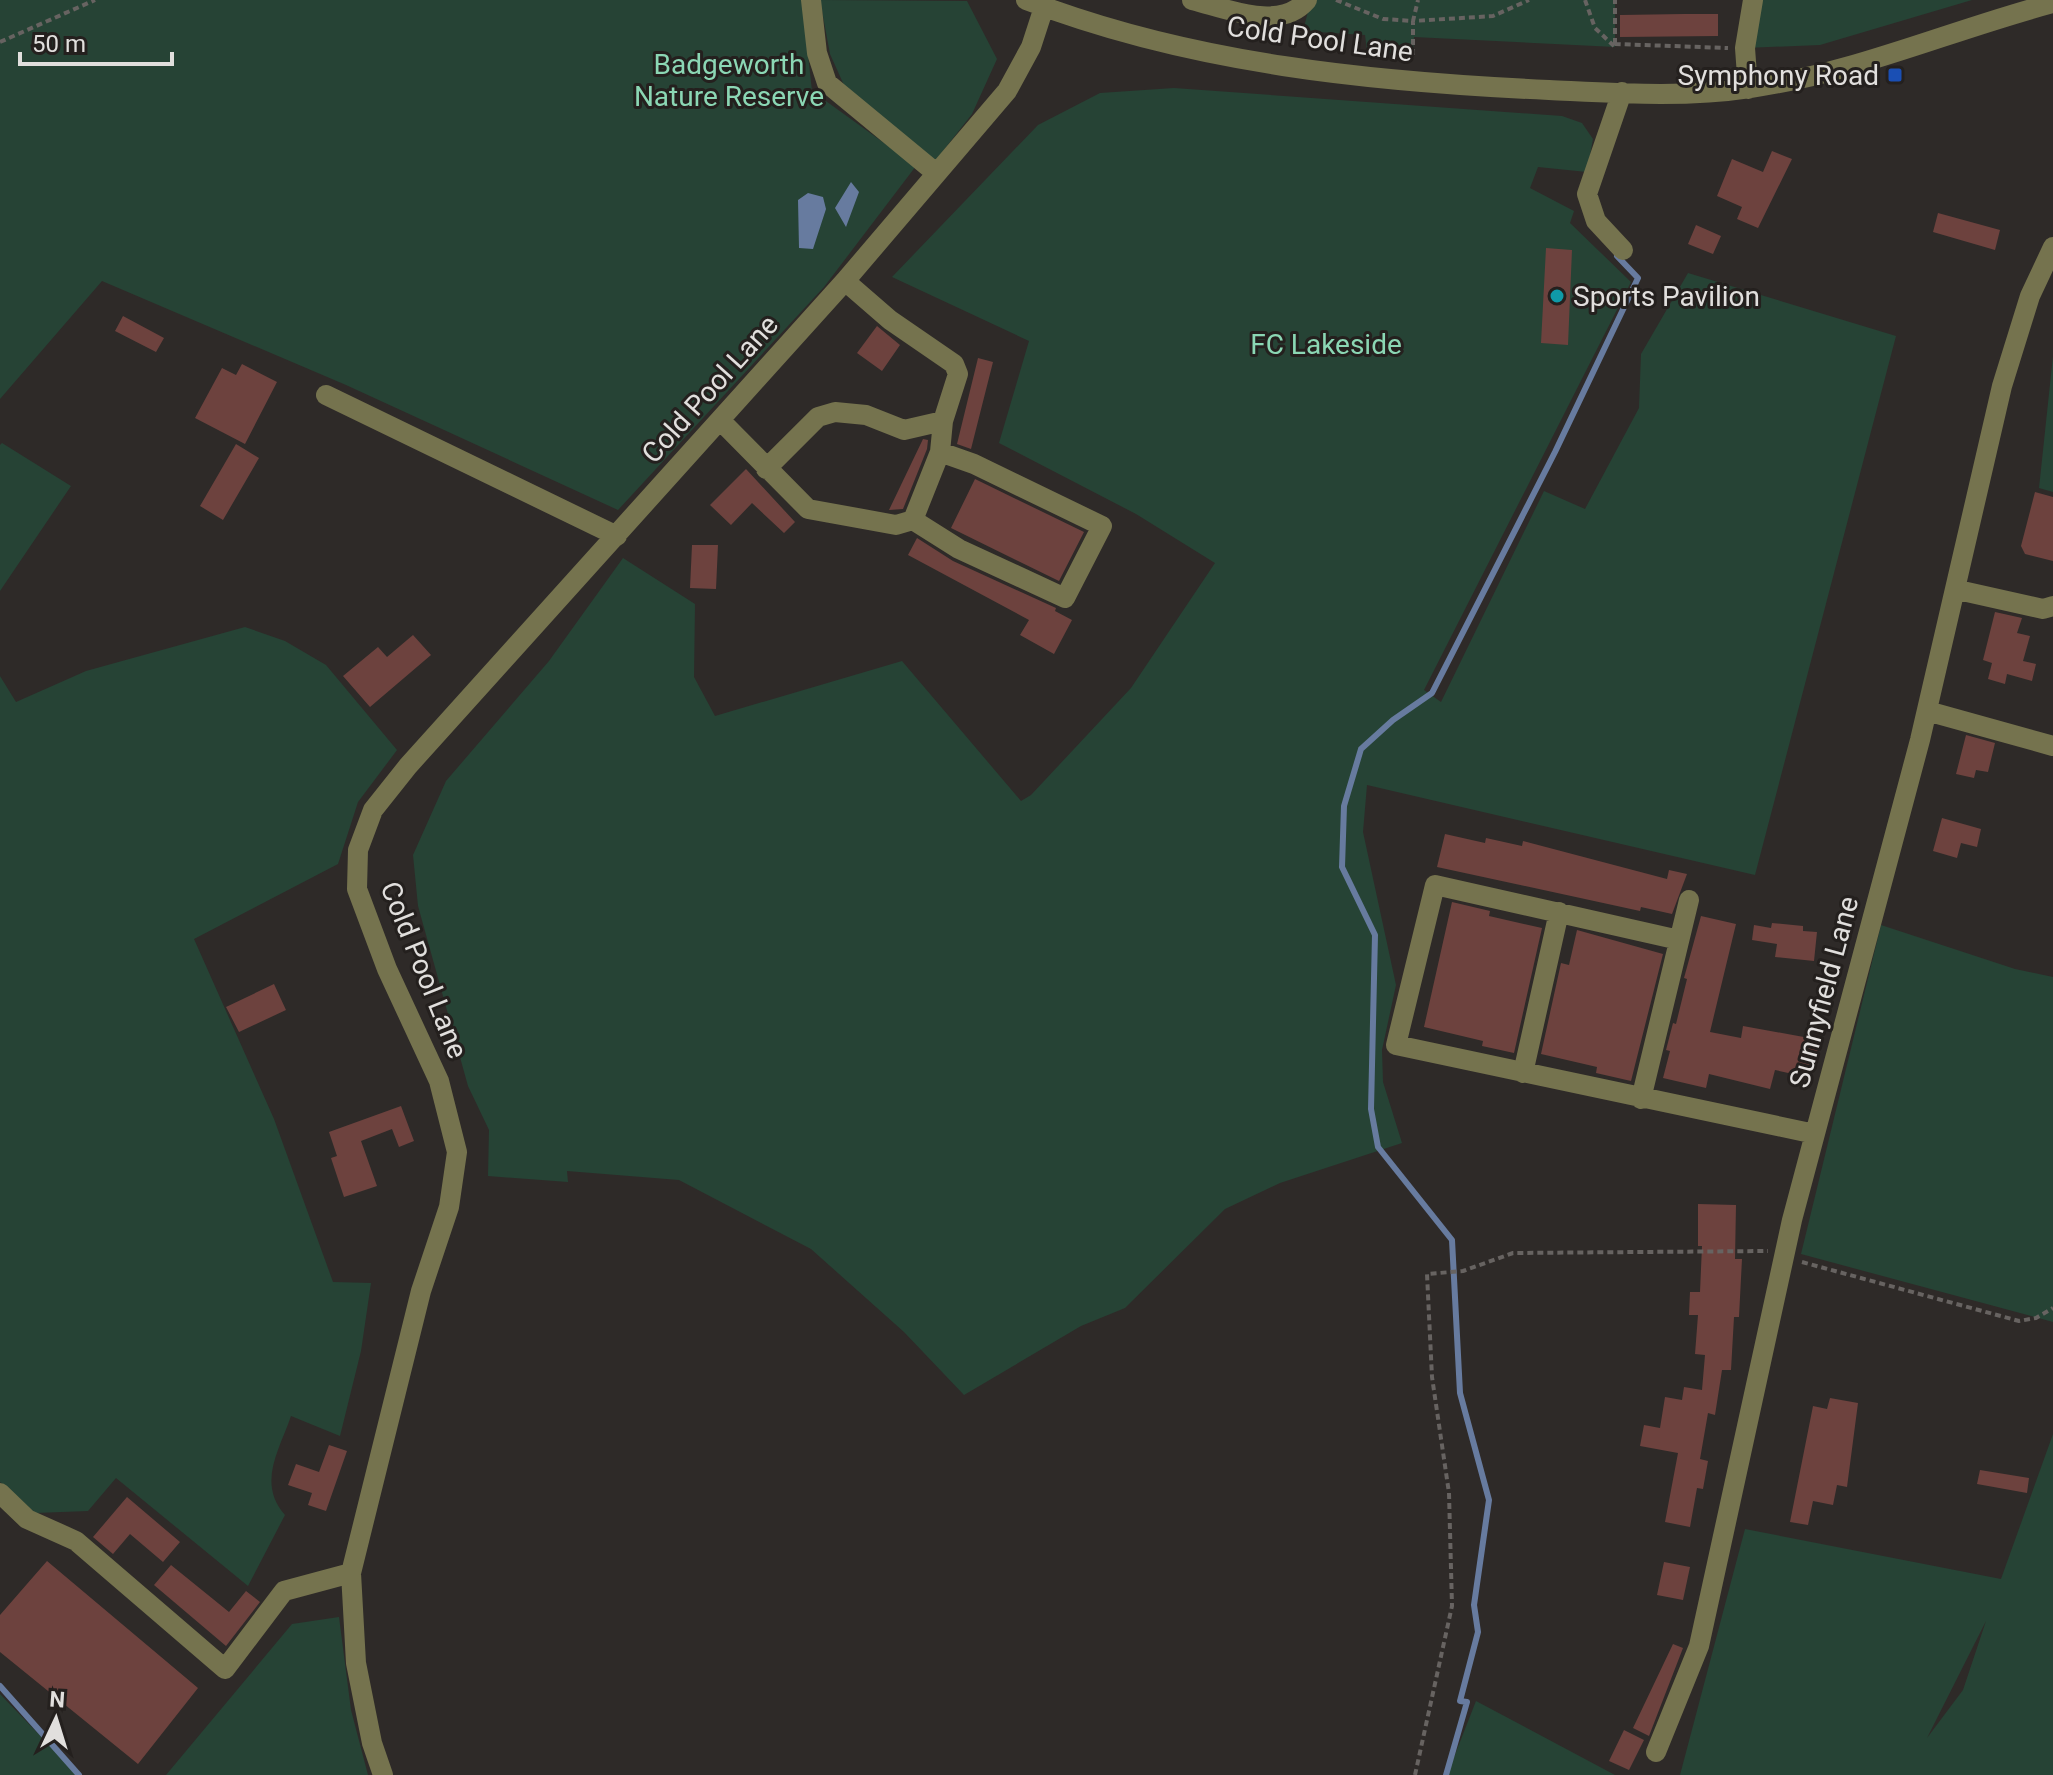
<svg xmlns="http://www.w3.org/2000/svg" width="2053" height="1775" font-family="Roboto,sans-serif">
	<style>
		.green { fill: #264335; fill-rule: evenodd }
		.water { fill: #677b9f }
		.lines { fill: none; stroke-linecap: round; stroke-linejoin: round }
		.stream { stroke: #677b9f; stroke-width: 6 }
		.building { fill: #6d423e }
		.path { stroke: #676361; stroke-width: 4; stroke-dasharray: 6 4; stroke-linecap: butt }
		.minor { stroke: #75734e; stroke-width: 20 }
		.transit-dot { fill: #1a4fb4; stroke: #24201e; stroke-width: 3 }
		.culture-dot { fill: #0f9aa8; stroke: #24201e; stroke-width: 3 }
		.labels { text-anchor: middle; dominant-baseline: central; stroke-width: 6; stroke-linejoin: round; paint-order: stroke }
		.street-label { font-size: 28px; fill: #e1dfdd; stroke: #24201e }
		.park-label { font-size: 28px; fill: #8bd7b4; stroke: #24201e }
		.poi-label { font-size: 28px; fill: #e1dfdd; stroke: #24201e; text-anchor: end }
	</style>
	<rect width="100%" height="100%" fill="#2e2a28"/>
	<path class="green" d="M0 0H802L812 91 916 166 824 287 618 510 346 385 102 281 0 399Z
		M820 0 967 1 997 59 972 114 932 165 848 94 830 54Z
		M1311 0H1615V47L1414 37 1413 55 1367 51 1365 35 1303 31Z
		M1753 0H1972L1820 45 1745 48Z
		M1174 88 1562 116 1582 123 1593 139 1587 172 1538 167 1530 188 1574 211 1570 223 1631 282 1424 690 1441 702 1544 491 1585 509 1639 408 1641 354 1688 273 1896 336 1755 875 1367 785 1363 832 1396 985 1382 1050 1383 1082 1402 1143 1280 1183 1225 1209 1125 1308 1081 1326 964 1395 904 1332 811 1249 679 1180 567 1171 568 1182 488 1176 489 1130 468 1086 418 906 413 855 446 781 549 661 623 558 695 604 694 677 715 716 902 661 1021 801 1031 795 1131 688 1215 563 1136 514 999 443 1029 341 892 277 1038 125 1100 93Z
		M2053 356V492L2039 488Z
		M2 443 71 486 0 591V445Z
		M245 627 285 641 326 665 397 750 358 802 338 864 194 939 274 1119 333 1282 371 1283 361 1351 340 1436 291 1416C279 1451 257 1483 285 1515L248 1586 116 1478 88 1511 35 1513 0 1482V676L16 702 86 671Z
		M1881 925 2015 969 2053 977V1322L1801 1254Z
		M2053 1434V1775H1680L1745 1529 2001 1579ZM1986 1621 1963 1690 1927 1738Z
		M339 1617 351 1710 368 1775H166L292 1624Z
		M0 1694 78 1775H0Z
		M1476 1701 1615 1775H1447Z"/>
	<path class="water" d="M851 182 859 192 846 227 835 208Z
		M808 193 823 197 826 209 813 249 799 248 798 200Z"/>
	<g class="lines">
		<path class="stream" d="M0 1686 79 1775
			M1446 1775 1467 1702 1460 1701 1478 1632 1474 1605 1489 1500 1460 1393 1452 1240 1378 1147 1371 1109 1375 935 1342 867 1344 806 1361 749 1393 720 1432 693 1555 452 1638 278 1617 256"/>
	</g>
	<path class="building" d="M1684 14H1718V36L1620 37V15Z
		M1772 151 1792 159 1758 228 1737 219 1742 207 1717 196 1732 159 1763 172Z
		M1938 213 2000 230 1995 250 1933 232Z
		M1696 225 1721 236 1713 254 1688 244Z
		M1546 248 1572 250 1568 345 1541 343Z
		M123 316 164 338 156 352 115 331Z
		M877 326 900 345 882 371 857 353Z
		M978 358 993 362 971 449 957 444Z
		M242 364 277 382 245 444 195 418 222 368 236 375Z
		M923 439 928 440 927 449 903 509 889 510Z
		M236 444 259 458 223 520 200 506Z
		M746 469 795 522 784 533 752 503 731 525 710 505Z
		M975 479 1084 532 1059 581 951 528Z
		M2035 492 2053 497V561L2025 554 2021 546Z
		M917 538 953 561 1056 608 1055 611 1072 620 1054 654 1020 635 1029 620 908 555Z
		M692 545H718L716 589 690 588Z
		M1995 612 2022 618 2017 633 2030 636 2023 661 2036 664 2032 681 2007 674 2005 684 1988 679 1992 663 1983 660Z
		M413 635 431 655 370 707 343 676 378 647 387 657Z
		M1966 735 1995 743 1988 772 1976 770 1974 778 1956 774Z
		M1942 818 1981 829 1977 847 1961 843 1957 858 1933 851Z
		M1445 834 1485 843 1486 838 1522 846 1523 841 1667 879 1669 870 1687 874 1672 914 1641 907 1640 911 1437 867Z
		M1452 902 1490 911 1489 916 1542 928 1514 1053 1482 1046 1483 1041 1424 1027Z
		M1701 916 1736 924 1710 1032 1741 1038 1743 1026 1820 1040 1811 1078 1775 1070 1770 1089 1709 1074 1706 1088 1663 1078 1670 1051 1666 1050 1673 1023 1676 1024 1687 979 1684 978Z
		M1772 923 1803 926V931L1817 932 1814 961 1775 957 1777 944 1752 940 1754 925 1771 928Z
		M1577 930 1663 954 1631 1081 1596 1073 1597 1067 1541 1054 1561 963 1569 965Z
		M274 984 286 1010 239 1032 226 1007Z
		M401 1106 414 1141 399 1147 392 1129 361 1141 377 1186 344 1197 331 1158 337 1156 329 1132Z
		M1698 1204 1736 1205 1735 1259H1742L1739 1317H1734L1731 1370H1722L1715 1415 1708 1413 1700 1459 1708 1461 1703 1489 1697 1488 1690 1527 1665 1522 1678 1453 1640 1446 1644 1425 1660 1428 1665 1397 1682 1400 1684 1387 1702 1390 1705 1355 1695 1354 1698 1315H1689L1690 1292H1700L1702 1246H1698Z
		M1830 1398 1858 1403 1847 1487 1837 1485 1833 1505 1813 1501 1808 1525 1790 1522 1813 1406 1827 1409Z
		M329 1445 347 1451 326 1511 308 1505 312 1493 288 1485 296 1464 319 1472Z
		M1980 1470 2029 1478 2027 1493 1977 1484Z
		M127 1497 180 1542 163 1562 130 1534 113 1554 93 1537Z
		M47 1561 198 1688 138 1764 0 1652V1615Z
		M1664 1562 1690 1567 1683 1600 1657 1595Z
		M171 1565 229 1612 246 1591 260 1602 226 1646 154 1585Z
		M1673 1644 1683 1648 1649 1736 1633 1728Z
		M1624 1730 1644 1740 1629 1770 1609 1761Z"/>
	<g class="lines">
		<path class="path" d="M1336 0 1383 19 1413 21 1418 0
			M1585 0 1595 28 1615 47V44L1728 48
			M0 42 95 0
			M1615 44V0
			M1413 55V21L1493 16 1529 0
			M1802 1262 2019 1321 2036 1318 2053 1308
			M1415 1775 1452 1606 1449 1493 1432 1377 1427 1274 1463 1271 1513 1253 1768 1251"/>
		<path class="minor" d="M811 0 817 53 827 83 936 173
			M1026 0C1191 64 1373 82 1549 90 1615 93 1685 98 1750 88 1855 73 1951 30 2053 3
			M1192 0C1228 9 1280 32 1307 0
			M1748 89 1745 48 1753 0
			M1622 92 1587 194 1596 221 1623 250
			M326 395 617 536
			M720 420 808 509 896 525 913 520 940 452 943 421 958 374 954 364 890 320 845 281
			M766 469 818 417 835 412 866 415 904 430 943 421
			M913 520 959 549 1065 598 1102 526 974 464 940 452
			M1958 590 2043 609 2053 606
			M1927 711 2053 746
			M1679 940 1435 885 1396 1045 1815 1134
			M1523 1073 1559 912
			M1641 1099 1689 900
			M0 1493 27 1519 76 1541 225 1669 284 1591 351 1573
			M1656 1752 1699 1646 1792 1220 1920 740 2002 386 2030 296 2053 247
			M383 1775 372 1743 356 1663 351 1573 421 1291 449 1207 457 1152 439 1081 387 969 357 889 358 850 373 810 408 766 845 281 1007 91 1031 47 1044 7"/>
	</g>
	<rect class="transit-dot" x="1887" y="67" width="16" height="16" rx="4"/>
	<circle class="culture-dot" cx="1557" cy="296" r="8"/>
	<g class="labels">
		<g class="street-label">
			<text transform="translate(1320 39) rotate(8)">Cold Pool Lane</text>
			<text transform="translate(710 389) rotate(-48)">Cold Pool Lane</text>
			<text transform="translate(424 970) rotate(68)">Cold Pool Lane</text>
			<text transform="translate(1824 992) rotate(-75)">Sunnyfield Lane</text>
		</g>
		<g class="park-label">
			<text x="729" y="64">Badgeworth<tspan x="729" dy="32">Nature Reserve</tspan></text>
			<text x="1326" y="344">FC Lakeside</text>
		</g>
		<g class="poi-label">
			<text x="1879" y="75">Symphony Road</text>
			<text x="1573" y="296" text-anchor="start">Sports Pavilion</text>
		</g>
	</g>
	<g transform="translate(56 1719) rotate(4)" stroke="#24201e" stroke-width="6" paint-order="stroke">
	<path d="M0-6L14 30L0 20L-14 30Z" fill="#e1dfdd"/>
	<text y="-12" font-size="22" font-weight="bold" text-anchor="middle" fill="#e1dfdd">N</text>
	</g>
	<path d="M20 52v12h152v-12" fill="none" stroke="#e1dfdd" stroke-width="4"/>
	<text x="32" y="52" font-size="24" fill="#e1dfdd" stroke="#24201e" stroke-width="6" paint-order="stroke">50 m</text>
</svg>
